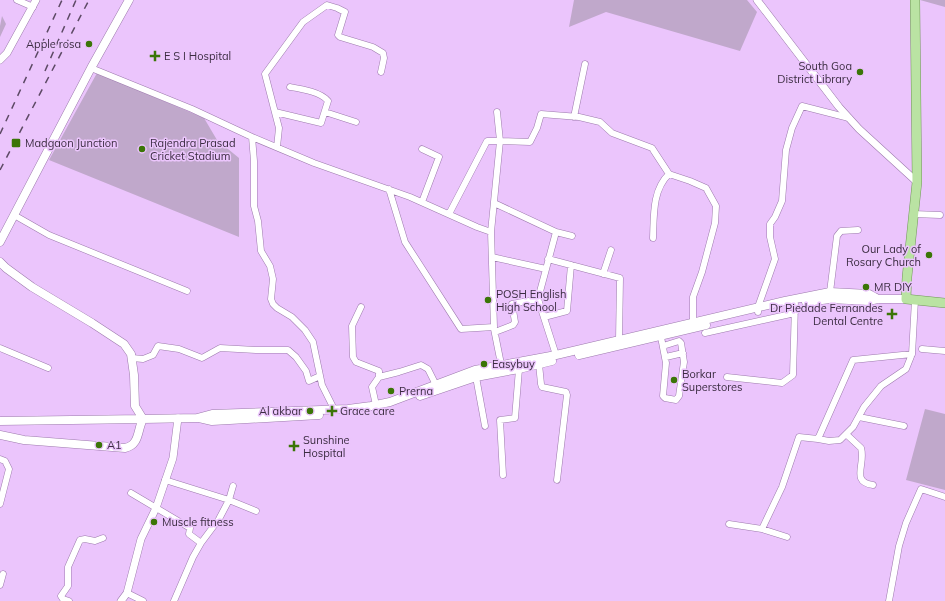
<svg xmlns="http://www.w3.org/2000/svg" width="945" height="601" font-family="Mulish,sans-serif">
	<style>
		.green { fill: #c0a8cb }
		.lines { fill: none; stroke-linecap: round; stroke-linejoin: round }
		.minor-casing { stroke: #9d7aad; stroke-width: 7 }
		.tertiary-casing { stroke: #9d7aad; stroke-width: 8 }
		.secondary-casing { stroke: #9d7aad; stroke-width: 9 }
		.primary-casing { stroke: #709758; stroke-width: 10 }
		.minor { stroke: #fff; stroke-width: 6 }
		.tertiary { stroke: #fff; stroke-width: 7 }
		.secondary { stroke: #fff; stroke-width: 8 }
		.primary { stroke: #bae3a3; stroke-width: 9 }
		.rail { stroke: #5d4a65; stroke-width: 1.5; stroke-dasharray: 7 7; stroke-linecap: butt }
		.poi-dot { fill: #3b7507; stroke: #ebc5fc; stroke-width: 1.5 }
		.labels { text-anchor: middle; dominant-baseline: central; stroke-width: 3; stroke-linejoin: round; paint-order: stroke }
		.poi-label { font-size: 11px; fill: #3b2c41; stroke: #ebc5fc; text-anchor: start }
	</style>
	<rect width="100%" height="100%" fill="#ebc5fc"/>
	<path class="green" d="M574 0H747L757 12 740 51 606 12 569 27Z
		M920 0H945V7Z
		M2 16 6 24 0 37V26Z
		M97 73 204 118 217 140 239 158V237L49 160Z
		M925 409 945 414V490L906 480Z"/>
	<g class="lines">
		<defs>
			<path id="minor" d="M17 0 33 7
				M91 68 192 109 252 137 314 163 410 197 477 227 491 232 500 141 530 142 537 128 541 114 579 117 600 122 612 133 652 148 669 174 690 181 706 188 716 206 715 223 702 272 693 297V323
				M275 112 321 123 328 101C321 92 302 89 290 87
				M325 112 356 122
				M574 117 585 64
				M252 137 254 161V206L258 221 261 251 270 266 273 279 271 299 273 304 277 308 292 317 305 330 313 342 322 385 334 409
				M277 147 279 128 265 74 303 22 327 5 337 8 345 12 338 35 340 37 373 47 383 53 384 58 381 72
				M389 189 405 242 461 329 494 327 491 232
				M422 202 439 157 422 149
				M494 203 556 232 538 299 556 355
				M449 214 487 141H500L497 112
				M913 214 940 215
				M14 215 49 235 187 291
				M556 232 572 236
				M653 238C654 217 652 190 669 174
				M492 257 546 269
				M548 259 620 278 619 340
				M603 274 611 250
				M830 292 837 236 841 231 858 230
				M361 307 352 326 353 357 356 362 379 371V377
				M758 312V307L775 259 770 237V224L775 217 782 201 786 150 792 128 802 106 849 118
				M544 317 567 311 571 265
				M494 329 502 369
				M495 332 513 325 515 322 512 304 538 299
				M660 332 666 363 663 396 665 398 676 400 679 396 684 362 681 343 679 341 663 346
				M705 333 795 313
				M0 348 48 368
				M922 349 945 351
				M666 357 683 353
				M132 358 143 359 153 355 158 346 179 349 202 358 220 348 256 350H288L296 357 306 371 309 381 320 376
				M539 364 541 384 542 387 566 392 567 395 557 480
				M476 377 485 426
				M727 377 782 383 793 375 795 304
				M376 405 372 387 379 377 399 372 421 365 428 369 436 385
				M859 417 904 426
				M846 434 861 448C866 464 850 482 873 485
				M818 439 829 441 840 440 853 427 864 407 881 386 906 369 912 354 915 300
				M0 459 5 461 9 469 0 504
				M503 475 500 420 515 418 519 369
				M165 480 229 500 233 486
				M131 493 190 528 189 534 201 543 219 519 229 500 256 511
				M729 524 762 529
				M787 537 762 529 782 487 799 437 818 439 853 360 912 354
				M0 585 3 574
				M127 593 143 601
				M69 601 63 599 61 596 68 586V567L80 540 85 539 95 541 103 538
				M174 601 193 557 201 543
				M889 601 899 546 906 523 921 489 945 497"/>
			<path id="tertiary" d="M757 0 839 107 859 129 917 182
				M0 60 7 53 36 0
				M121 601 127 593 141 539 156 508 173 458 178 418"/>
			<path id="secondary" d="M0 242 91 68 129 0
				M0 262 6 268 32 287 92 323 124 344 131 354 134 375 135 406 143 419 0 421
				M806 302 830 299 868 301 878 299H906
				M579 355 706 325
				M420 396 476 377 519 369 552 361
				M199 418 212 421 319 415
				M0 435 24 440 125 448C140 445 137 430 143 419L197 418 212 414 348 409 371 406 390 402 475 370 556 355 785 301 830 292 869 294 878 299"/>
			<path id="primary" d="M915 0 917 182 907 277 906 299 945 303"/>
		</defs>
		<use href="#minor" class="minor-casing"/>
		<use href="#tertiary" class="tertiary-casing"/>
		<use href="#secondary" class="secondary-casing"/>
		<use href="#primary" class="primary-casing"/>
		<use href="#minor" class="minor"/>
		<use href="#tertiary" class="tertiary"/>
		<use href="#secondary" class="secondary"/>
		<use href="#primary" class="primary"/>
		<path class="rail" d="M45 71 76 0
			M0 134 62 0
			M0 170 89 0"/>
	</g>
	<g class="poi-dot">
		<circle cx="89" cy="44" r="4"/>
		<path d="M153 50h4v4h4v4h-4v4h-4v-4h-4v-4h4z"/>
		<circle cx="860" cy="72" r="4"/>
		<rect x="11" y="138" width="10" height="10" rx="2"/>
		<circle cx="142" cy="149" r="4"/>
		<circle cx="929" cy="255" r="4"/>
		<circle cx="866" cy="287" r="4"/>
		<circle cx="488" cy="300" r="4"/>
		<path d="M890 308h4v4h4v4h-4v4h-4v-4h-4v-4h4z"/>
		<circle cx="484" cy="364" r="4"/>
		<circle cx="674" cy="380" r="4"/>
		<circle cx="391" cy="391" r="4"/>
		<circle cx="310" cy="411" r="4"/>
		<path d="M330 405h4v4h4v4h-4v4h-4v-4h-4v-4h4z"/>
		<circle cx="99" cy="445" r="4"/>
		<path d="M292 440h4v4h4v4h-4v4h-4v-4h-4v-4h4z"/>
		<circle cx="154" cy="522" r="4"/>
	</g>
	<g class="labels">
		<g class="poi-label">
			<text x="81" y="44" text-anchor="end">Apple rosa</text>
			<text x="164" y="56">E S I Hospital</text>
			<text x="852" y="66" text-anchor="end">South Goa<tspan x="852" dy="13">District Library</tspan></text>
			<text x="25" y="143">Madgaon Junction</text>
			<text x="150" y="143">Rajendra Prasad<tspan x="150" dy="13">Cricket Stadium</tspan></text>
			<text x="921" y="249" text-anchor="end">Our Lady of<tspan x="921" dy="13">Rosary Church</tspan></text>
			<text x="874" y="287">MR DIY</text>
			<text x="496" y="294">POSH English<tspan x="496" dy="13">High School</tspan></text>
			<text x="883" y="308" text-anchor="end">Dr Piedade Fernandes<tspan x="883" dy="13">Dental Centre</tspan></text>
			<text x="492" y="364">Easybuy</text>
			<text x="682" y="374">Borkar<tspan x="682" dy="13">Superstores</tspan></text>
			<text x="399" y="391">Prerna</text>
			<text x="302" y="411" text-anchor="end">Al akbar</text>
			<text x="340" y="411">Grace care</text>
			<text x="303" y="440">Sunshine<tspan x="303" dy="13">Hospital</tspan></text>
			<text x="107" y="445">A1</text>
			<text x="162" y="522">Muscle fitness</text>
		</g>
	</g>
</svg>
